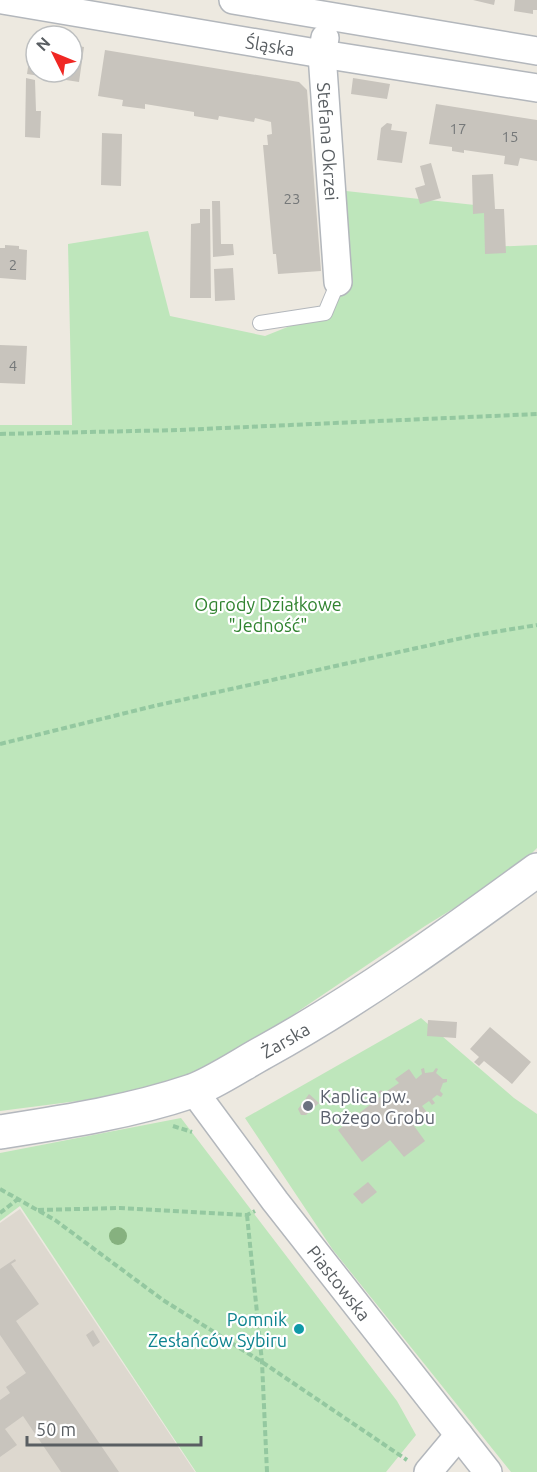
<svg xmlns="http://www.w3.org/2000/svg" width="537" height="1472" font-family="Ubuntu,sans-serif">
	<style>
		.education { fill: #ddd8cf }
		.green { fill: #bee6bb }
		.building { fill: #c8c4bd }
		.lines { fill: none; stroke-linecap: round; stroke-linejoin: round }
		.lane-casing { stroke: #b3b7bc; stroke-width: 16 }
		.street-casing { stroke: #b3b7bc; stroke-width: 30 }
		.secondary-casing { stroke: #b4b8be; stroke-width: 36 }
		.path { stroke: #94c8a0; stroke-width: 4; stroke-dasharray: 6 3; stroke-linecap: butt }
		.lane { stroke: #fff; stroke-width: 14 }
		.street { stroke: #fff; stroke-width: 27 }
		.secondary { stroke: #fff; stroke-width: 33 }
		.tree { fill: #86b17f }
		.worship-dot { fill: #6b7280; stroke: #fff; stroke-width: 2 }
		.culture-dot { fill: #0f9aa8; stroke: #fff; stroke-width: 2 }
		.labels { text-anchor: middle; dominant-baseline: central; stroke-width: 4.5; stroke-linejoin: round; paint-order: stroke }
		.number-label { font-size: 15px; fill: #757879 }
		.street-label { font-size: 18px; fill: #595e62; stroke: #fff }
		.park-label { font-size: 18px; fill: #318330; stroke: #fff }
		.worship-label { font-size: 18px; fill: #5b616d; stroke: #fff; text-anchor: start }
		.culture-label { font-size: 18px; fill: #0d838f; stroke: #fff; text-anchor: end }
	</style>
	<rect width="100%" height="100%" fill="#ede9e0"/>
	<path class="education" d="M20 1209 195 1472H0V1223Z"/>
	<path class="green" d="M346 191 484 206 487 247 537 245V848L513 872 425 926 254 1041 212 1072 109 1097 0 1111V425H72L68 244 148 231 170 316 265 336 325 312 350 280Z
		M421 1018 514 1098 537 1114V1472H511L333 1250 245 1118Z
		M181 1118 397 1401 416 1435 386 1472H196L20 1206 0 1221V1153Z"/>
	<path class="building" d="M473 0H495L494 5Z
		M515 0H537V10H533V14L514 11Z
		M32 39H36V72H72V45L84 47 79 82 27 74Z
		M105 50 299 82 307 90 321 271 278 274 276 254H273L263 145H268L267 135 272 134 271 122 255 118 254 122 219 116 218 120 194 116V112L145 104V109L122 106 123 100 98 96Z
		M26 78 35 80 36 111H41L40 138 25 137Z
		M353 78 390 84 387 99 351 94Z
		M436 104 537 120V161L520 158 518 166 504 164 505 156 464 150V153L452 151V147L429 144Z
		M387 123 392 124 391 130 407 132 402 163 377 160 381 128Z
		M102 133 122 134 121 186 101 185Z
		M431 163 441 198 420 204 415 188 425 185 420 166Z
		M493 174 495 209H504L506 253 485 254 484 213 473 214 472 175Z
		M212 201H220L221 244H233L234 255 213 257Z
		M200 209H210L211 298H190L191 224 200 223Z
		M5 245 19 246V249L27 250 26 280 0 278V248H5Z
		M233 268 235 300 215 301 214 269Z
		M0 345 27 346 25 384 0 383Z
		M428 1020 457 1022 456 1038 427 1036Z
		M490 1027 531 1062 512 1084 484 1061 479 1066 474 1062 479 1057 470 1049Z
		M424 1068 425 1073 433 1072 436 1068 438 1069 436 1073 443 1079H447V1082L443 1083 440 1091 443 1094 441 1097 437 1095 432 1099 435 1103 432 1105 429 1101 422 1106 429 1115 426 1118 423 1114 412 1123 425 1141 404 1157 390 1140 362 1162 338 1130 381 1096 378 1092 381 1090 384 1093 399 1083 395 1079 409 1069 416 1079 422 1074 421 1069Z
		M309 1094 319 1103 306 1115H301L298 1109Z
		M368 1182 377 1192 362 1204 353 1194Z
		M15 1259 16 1261 11 1264 39 1304 16 1321 119 1472H61L23 1416 5 1429 17 1445 0 1457V1400L10 1393 6 1387 26 1373 0 1335V1269Z
		M93 1330 100 1342 93 1347 86 1335Z"/>
	<g class="lines">
		<defs>
			<path id="lane" d="M260 323 325 313 338 282"/>
			<g id="street">
				<path id="s1" d="M2 0 322 54 537 88"/>
				<path d="M233 0 537 51"/>
				<path id="s2" d="M325 38 322 54 338 282"/>
				<path id="s3" d="M193 1090 275 1201 488 1472"/>
				<path d="M428 1472 459 1435"/>
			</g>
			<g id="secondary">
				<path id="s4" d="M0 1132C64 1122 130 1112 192 1091 214 1083 242 1064 264 1052 360 999 448 935 537 870"/>
			</g>
		</defs>
		<use href="#lane" class="lane-casing"/>
		<use href="#street" class="street-casing"/>
		<use href="#secondary" class="secondary-casing"/>
		<path class="path" d="M0 434 179 430 537 414
			M0 744 154 706 476 635 537 625
			M173 1126 192 1132
			M0 1189 55 1220 163 1300 262 1362 407 1460
			M38 1210 120 1208 247 1215 255 1211
			M0 1213 18 1199
			M247 1215 262 1362 267 1472"/>
		<use href="#lane" class="lane"/>
		<use href="#street" class="street"/>
		<use href="#secondary" class="secondary"/>
	</g>
	<circle class="tree" cx="118" cy="1236" r="9"/>
	<circle class="worship-dot" cx="308" cy="1106" r="6"/>
	<circle class="culture-dot" cx="299" cy="1329" r="6"/>
	<g class="labels">
		<g class="number-label">
			<text x="458" y="128">17</text>
			<text x="510" y="136">15</text>
			<text x="292" y="198">23</text>
			<text x="13" y="264">2</text>
			<text x="13" y="365">4</text>
		</g>
		<g class="street-label">
			<text stroke="none"><textPath href="#s1" startOffset="272">Śląska</textPath></text>
			<text stroke="none"><textPath href="#s2" startOffset="104">Stefana Okrzei</textPath></text>
			<text stroke="none"><textPath href="#s4" startOffset="303">Żarska</textPath></text>
			<text stroke="none"><textPath href="#s3" startOffset="242">Piastowska</textPath></text>
		</g>
		<g class="park-label">
			<text x="268" y="604">Ogrody Działkowe<tspan x="268" dy="21">"Jedność"</tspan></text>
		</g>
		<g class="worship-label">
			<text x="320" y="1096">Kaplica pw.<tspan x="320" dy="21">Bożego Grobu</tspan></text>
		</g>
		<g class="culture-label">
			<text x="287" y="1319">Pomnik<tspan x="287" dy="21">Zesłańców Sybiru</tspan></text>
		</g>
	</g>
	<g transform="translate(54 54) rotate(313)"><circle r="28" fill="#ffffff" stroke="#bdbfc0" stroke-width="1.5"/>
	<path d="M0-4.5L10 22L0 15L-10 22Z" fill="#f02723"/>
	<text y="-9" font-size="16" font-weight="bold" text-anchor="middle" fill="#595e62">N</text>
	</g>
	<path d="M27 1436v9h174v-9" fill="none" stroke="#595e62" stroke-width="3"/>
	<text x="36" y="1436" font-size="18" fill="#595e62" stroke="#ffffff" stroke-width="4.5" paint-order="stroke">50 m</text>
</svg>
